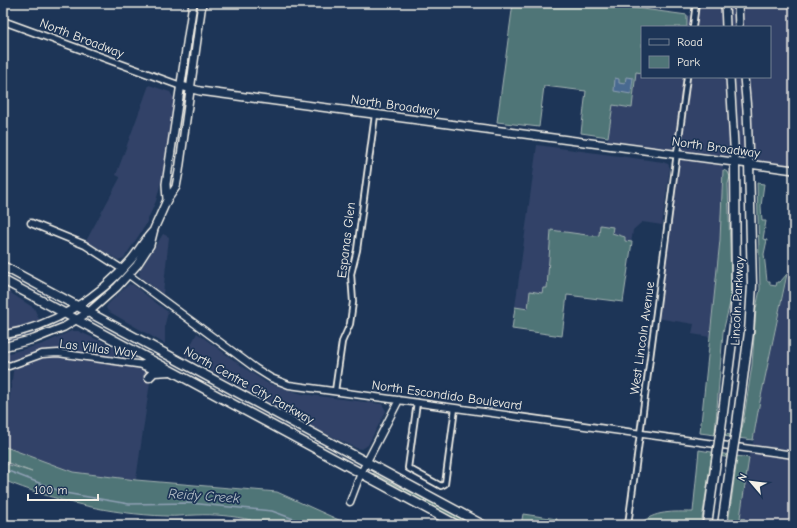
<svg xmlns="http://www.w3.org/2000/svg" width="797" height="528" font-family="'Comic Neue',sans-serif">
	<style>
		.built { fill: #314367; fill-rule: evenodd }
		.green { fill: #4f7477; stroke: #a2b2b0 }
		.water { fill: #4a6a90; stroke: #8ea0b3 }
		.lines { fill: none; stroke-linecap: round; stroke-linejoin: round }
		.stream { stroke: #8ea0b3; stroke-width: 1.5 }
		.street-casing { stroke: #f4f1e8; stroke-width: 8 }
		.secondary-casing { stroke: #f4f1e8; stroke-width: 9 }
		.primary-casing { stroke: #f4f1e8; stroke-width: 10 }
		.highway-casing { stroke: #f4f1e8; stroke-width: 11 }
		.street { stroke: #1d3557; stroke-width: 4.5 }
		.secondary { stroke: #1d3557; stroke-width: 6 }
		.primary { stroke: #1d3557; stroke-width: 7 }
		.highway { stroke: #1d3557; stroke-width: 8 }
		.highway-bridge-casing { stroke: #f4f1e8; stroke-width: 11; stroke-linecap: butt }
		.highway-bridge { stroke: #1d3557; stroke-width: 8 }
		.labels { text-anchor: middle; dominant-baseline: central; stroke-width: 3.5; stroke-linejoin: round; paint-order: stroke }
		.street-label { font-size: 13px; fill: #f4f1e8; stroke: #1d3557 }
		.water-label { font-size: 14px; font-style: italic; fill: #b8c2c9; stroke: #1d3557 }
	</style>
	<rect width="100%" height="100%" fill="#1d3557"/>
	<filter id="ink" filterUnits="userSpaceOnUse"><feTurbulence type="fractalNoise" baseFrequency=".025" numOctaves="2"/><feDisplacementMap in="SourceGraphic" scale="8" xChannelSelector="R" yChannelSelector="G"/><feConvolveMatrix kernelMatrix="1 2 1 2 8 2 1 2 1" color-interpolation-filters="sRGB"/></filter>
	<g filter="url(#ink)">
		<path class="built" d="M696 3H794V170L723 160 721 229 710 337 692 334 694 324 656 318 677 154 607 145 613 105 631 108 617 71 627 7 694 16ZM642 27H770V77H642Z
			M149 85 170 92 174 98 163 175 156 201 145 226 124 258 118 260 86 241 120 178V177L116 175Z
			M537 145 663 162 668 164 670 168 662 225 642 222 633 230 623 302 567 295 562 336 512 329Z
			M163 234 169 237 163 294 140 277 139 272Z
			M794 239V525H766L740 518 750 449H752L759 406 788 274Z
			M129 284 133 285 168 312 165 324V344L108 311 106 308 108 304Z
			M3 288 34 308 44 330 3 342Z
			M71 331H78L120 350 129 354V358L60 350 44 351 13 362 7 361 5 358 9 353 43 344Z
			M197 333 246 369 267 383 302 394 382 404 386 411 385 413 368 445 362 449 356 448 314 428 185 356Z
			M42 354 152 368 136 480 105 479 73 472 5 448 6 444 4 442 14 364Z"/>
		<path class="green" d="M513 3H599L687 15V27H642V73L636 72 632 108 613 105 608 137 581 133 586 91 544 86 539 127 497 122Z
			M723 170 728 172 730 177 728 184 731 283 730 303 723 332 715 433 740 436 743 424 752 365 756 309 760 289 757 183 764 184 761 206 762 221H766L763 239 767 240 764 254 767 281H770V285L776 286 777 282H780L787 274 759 406 753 440 700 433 720 240Z
			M600 225 613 227 612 233 625 237V241L632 242 623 302 567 295 562 336 512 329 515 307 528 309 530 291 542 293 543 288H547L551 230 594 236 599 235Z
			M3 446 73 472 136 480 277 492 350 525H279L261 521 275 525H138V521L251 520C234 516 214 514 196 515 186 515 176 517 166 516 109 514 55 501 3 480V463L32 472 3 461Z
			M699 450 749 458 740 518 745 519 744 525H728L737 459 712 455 701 525H679L666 522 639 525C654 510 674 512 693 512Z
			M373 473C407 491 442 507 475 525H464L377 478 372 474Z
			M523 514 557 519 556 525H521Z"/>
		<path class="water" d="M626 77 633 78 631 94 614 91 615 78 619 79V83L625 84Z"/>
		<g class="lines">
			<path class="stream" d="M3 469 65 493 129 504 189 503 272 511 310 525"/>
			<defs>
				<path id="street" d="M693 27 696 3
					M335 391 342 342 350 324 353 302 351 274 357 250 375 115
					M417 402 408 468 441 486 445 484 455 408
					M628 525 687 77"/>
				<path id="secondary" d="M3 21 181 86
					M31 223 85 245 122 269
					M129 275 255 368 271 378 289 385 794 455
					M3 363 9 366 42 354 58 353 144 365
					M350 502 361 473 399 400"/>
				<path id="primary" d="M725 3 726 27
					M738 3 739 27
					M730 77 735 162
					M744 77 747 110 749 163
					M181 86 200 91 794 170
					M167 200 166 184 193 3
					M3 335C52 327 99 298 131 260 139 251 144 240 153 231
					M3 347 34 339 64 327 89 312 117 287 137 265 150 245 154 229 167 200 176 187 179 171 202 3"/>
				<path id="highway" d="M3 266 483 525
					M3 280 457 525
					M144 365 160 371
					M149 377 154 372 170 371
					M721 428 734 326 736 293 735 162
					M736 431 749 332 752 285 749 163
					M707 525 716 461
					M722 525 731 462"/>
			</defs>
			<use href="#street" class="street-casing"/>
			<use href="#secondary" class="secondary-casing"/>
			<use href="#primary" class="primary-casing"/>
			<use href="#highway" class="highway-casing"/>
			<use href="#street" class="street"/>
			<use href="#secondary" class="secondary"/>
			<use href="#primary" class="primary"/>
			<use href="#highway" class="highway"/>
			<defs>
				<path id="highway-bridge" d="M716 461 721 428
					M731 462 736 431"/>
			</defs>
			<use href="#highway-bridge" class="highway-bridge-casing"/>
			<use href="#highway-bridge" class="highway-bridge"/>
		</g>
	</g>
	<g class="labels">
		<g class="street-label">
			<text transform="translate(82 38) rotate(21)">North Broadway</text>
			<text transform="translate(395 105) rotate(8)">North Broadway</text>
			<text transform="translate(716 147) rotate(8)">North Broadway</text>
			<text transform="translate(346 240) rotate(-83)">Espanas Glen</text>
			<text transform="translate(737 301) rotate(-87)">Lincoln Parkway</text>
			<text transform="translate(642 338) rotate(-82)">West Lincoln Avenue</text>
			<text transform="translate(98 348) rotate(7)">Las Villas Way</text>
			<text transform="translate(249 385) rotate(29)">North Centre City Parkway</text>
			<text transform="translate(447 395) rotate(8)">North Escondido Boulevard</text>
		</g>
		<g class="water-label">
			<text transform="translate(204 496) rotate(4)">Reidy Creek</text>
		</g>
	</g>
	<rect width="797" height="528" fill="none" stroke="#1d3557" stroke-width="16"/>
	<rect x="8" y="8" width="781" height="512" fill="none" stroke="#f4f1e8" stroke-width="1.5" filter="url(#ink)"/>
	<rect x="641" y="26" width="130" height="52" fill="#1d3557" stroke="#738091"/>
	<rect x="649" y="39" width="20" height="6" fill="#1d3557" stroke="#738091"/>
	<text x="677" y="46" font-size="12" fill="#f4f1e8">Road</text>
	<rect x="649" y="56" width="20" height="12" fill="#4f7477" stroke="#738091"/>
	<text x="677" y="66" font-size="12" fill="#f4f1e8">Park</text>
	<g transform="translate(751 482) rotate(298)" stroke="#1d3557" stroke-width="3" paint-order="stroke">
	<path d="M0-3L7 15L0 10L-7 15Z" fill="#f4f1e8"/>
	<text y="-6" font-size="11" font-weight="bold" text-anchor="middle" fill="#f4f1e8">N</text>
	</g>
	<path d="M28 494v6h70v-6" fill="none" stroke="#f4f1e8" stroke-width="2"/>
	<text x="34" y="494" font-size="12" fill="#f4f1e8" stroke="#1d3557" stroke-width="3" paint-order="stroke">100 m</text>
</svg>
